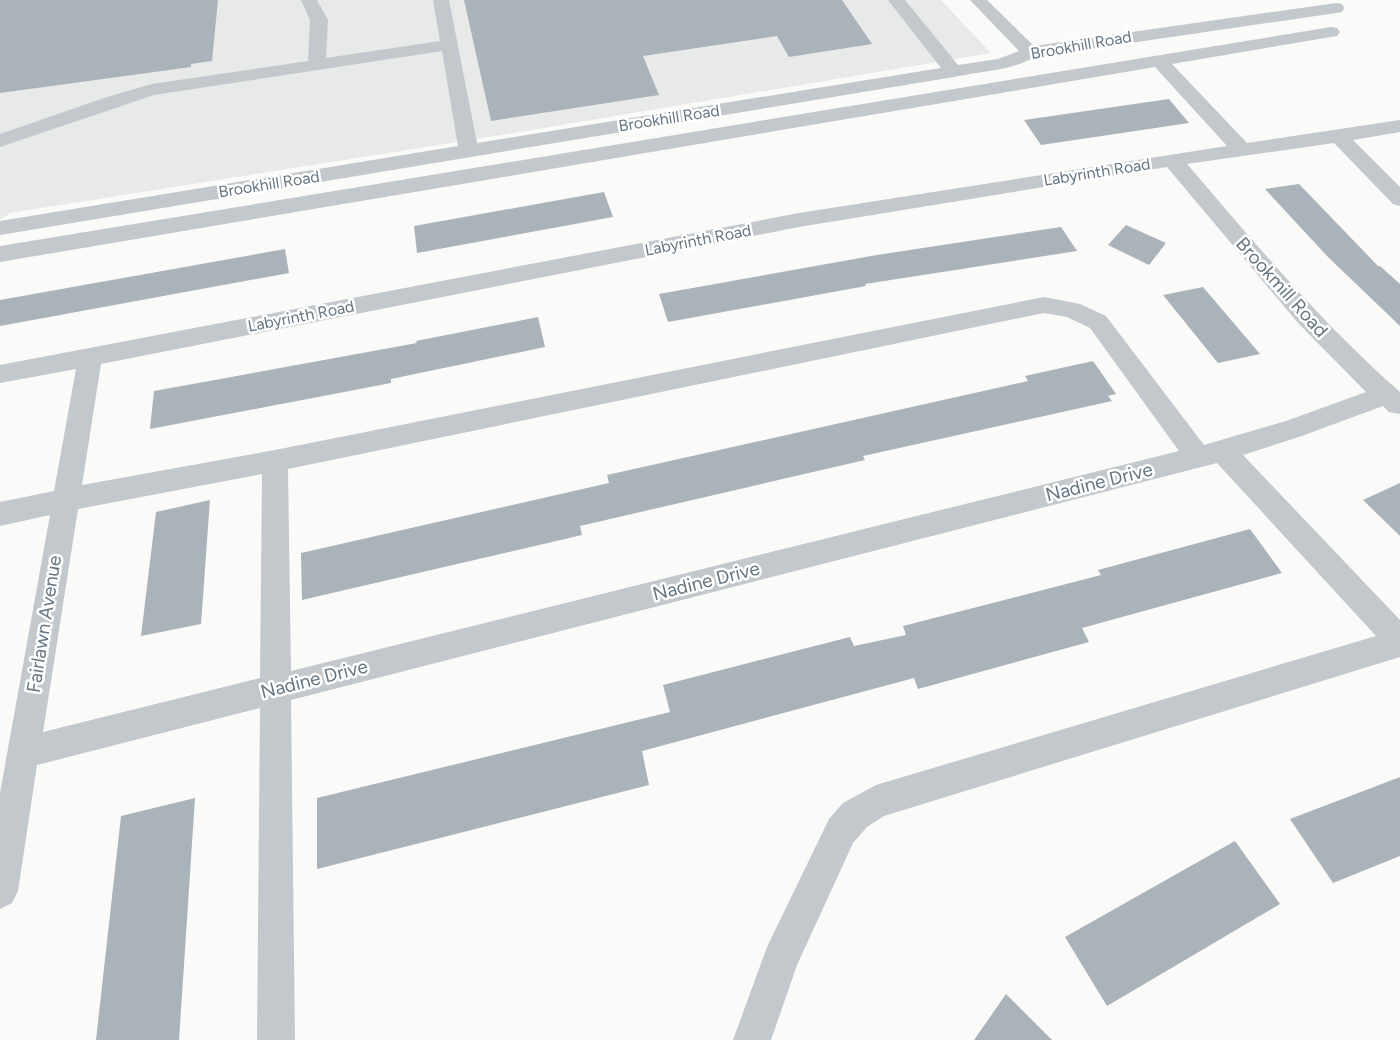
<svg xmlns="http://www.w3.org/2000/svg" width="1400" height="1040" font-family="Figtree,sans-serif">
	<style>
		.built { fill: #e8e9e9 }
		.building { fill: #aab3b9 }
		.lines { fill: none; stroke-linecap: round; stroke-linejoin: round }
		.minor { fill: #c3c8cc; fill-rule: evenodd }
		.labels { text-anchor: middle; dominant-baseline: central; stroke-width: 5; stroke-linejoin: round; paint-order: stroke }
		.far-street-label { font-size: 16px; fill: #657683; stroke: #fff }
		.street-label { font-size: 19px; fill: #657683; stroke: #fff }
	</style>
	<rect width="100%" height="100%" fill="#fafaf8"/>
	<path class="built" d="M0 0H941L991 53 502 135 10 213 0 220Z"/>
	<path class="building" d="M0 0H218L212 61 191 64V67L0 93Z
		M464 0H842L872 44 789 57 777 36 643 56 659 95 491 121Z
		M1169 99 1189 123 1041 145 1024 120Z
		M1299 184 1378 266H1380L1400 284V326L1328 257 1265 189Z
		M604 192 613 217 417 253 414 226Z
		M1126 225 1166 243 1149 265 1108 245Z
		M1061 227 1077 251 865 284 866 286 668 322 659 294 877 255Z
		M285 249 289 273 0 326V300Z
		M1203 287 1260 354 1218 363 1163 295Z
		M538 317 545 347 391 379V383L150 429 154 391 417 343 416 341Z
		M1093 361 1116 394 1108 396 1112 401 863 456 865 460 580 526 582 535 302 600 301 553 609 483 607 475 1028 381 1025 376Z
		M1400 483V536L1363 500Z
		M210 500 201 624 141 636 156 512Z
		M1250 529 1282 573 1082 628 1089 642 918 689 914 678 642 751 649 785 317 869V798L670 712 663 685 850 637 854 646 906 635 903 626 1101 575 1098 570Z
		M1400 777V856L1333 883 1290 819Z
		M195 798 179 1040H96L121 816Z
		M1235 841 1280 904 1107 1006 1065 937Z
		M1006 994 1052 1040H974Z"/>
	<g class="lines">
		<path class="minor" d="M301 0H317L328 20 326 58 440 41 433 0H449L477 143 941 68 888 0H905L958 65 998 59 1019 51 970 0H987L1034 46 1336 3 1342 4 1344 8 1342 12 1336 13 1035 57C1010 71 981 71 954 77L0 235V221L458 146 442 51 154 95 0 147V134L107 97 152 84 308 61 310 20Z
			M1331 27 1337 28 1340 32 1337 36 1172 64 1247 143 1400 120V132L1353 140 1400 187V206L1393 204 1334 143 1187 164C1255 243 1321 323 1400 392V414L1389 412 1383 406 1299 437 1243 455 1400 620V657L884 816 867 827 853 843 797 965 771 1040H733L767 947 829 819 843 803 876 785 1376 636 1217 463 291 700 295 1040H257L260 708 37 765 18 891 12 903 0 909V793L50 515 0 526V502L54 491 76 369 0 383V365L799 213 1227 146 1155 67 0 262V246ZM1167 167 1299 324 1366 392 1286 421 1204 445 1106 316 1080 304 1044 297 275 450 82 485 101 364 799 227ZM1044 313 1067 317 1090 328 1179 451 291 671 288 469ZM262 474 260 678 43 732 78 509Z"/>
	</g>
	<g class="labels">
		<g class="far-street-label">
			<text transform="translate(1081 45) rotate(-10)">Brookhill Road</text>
			<text transform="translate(669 118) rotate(-9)">Brookhill Road</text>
			<text transform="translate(1097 172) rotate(-9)">Labyrinth Road</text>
			<text transform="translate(269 184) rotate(-9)">Brookhill Road</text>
			<text transform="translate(698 240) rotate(-11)">Labyrinth Road</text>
			<text transform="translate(301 316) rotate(-11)">Labyrinth Road</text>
		</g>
		<g class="street-label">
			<text transform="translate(1282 287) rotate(48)">Brookmill Road</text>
			<text transform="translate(1099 482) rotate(-14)">Nadine Drive</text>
			<text transform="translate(706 581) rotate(-14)">Nadine Drive</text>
			<text transform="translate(44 624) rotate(-81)">Fairlawn Avenue</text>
			<text transform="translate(314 679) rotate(-14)">Nadine Drive</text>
		</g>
	</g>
</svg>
